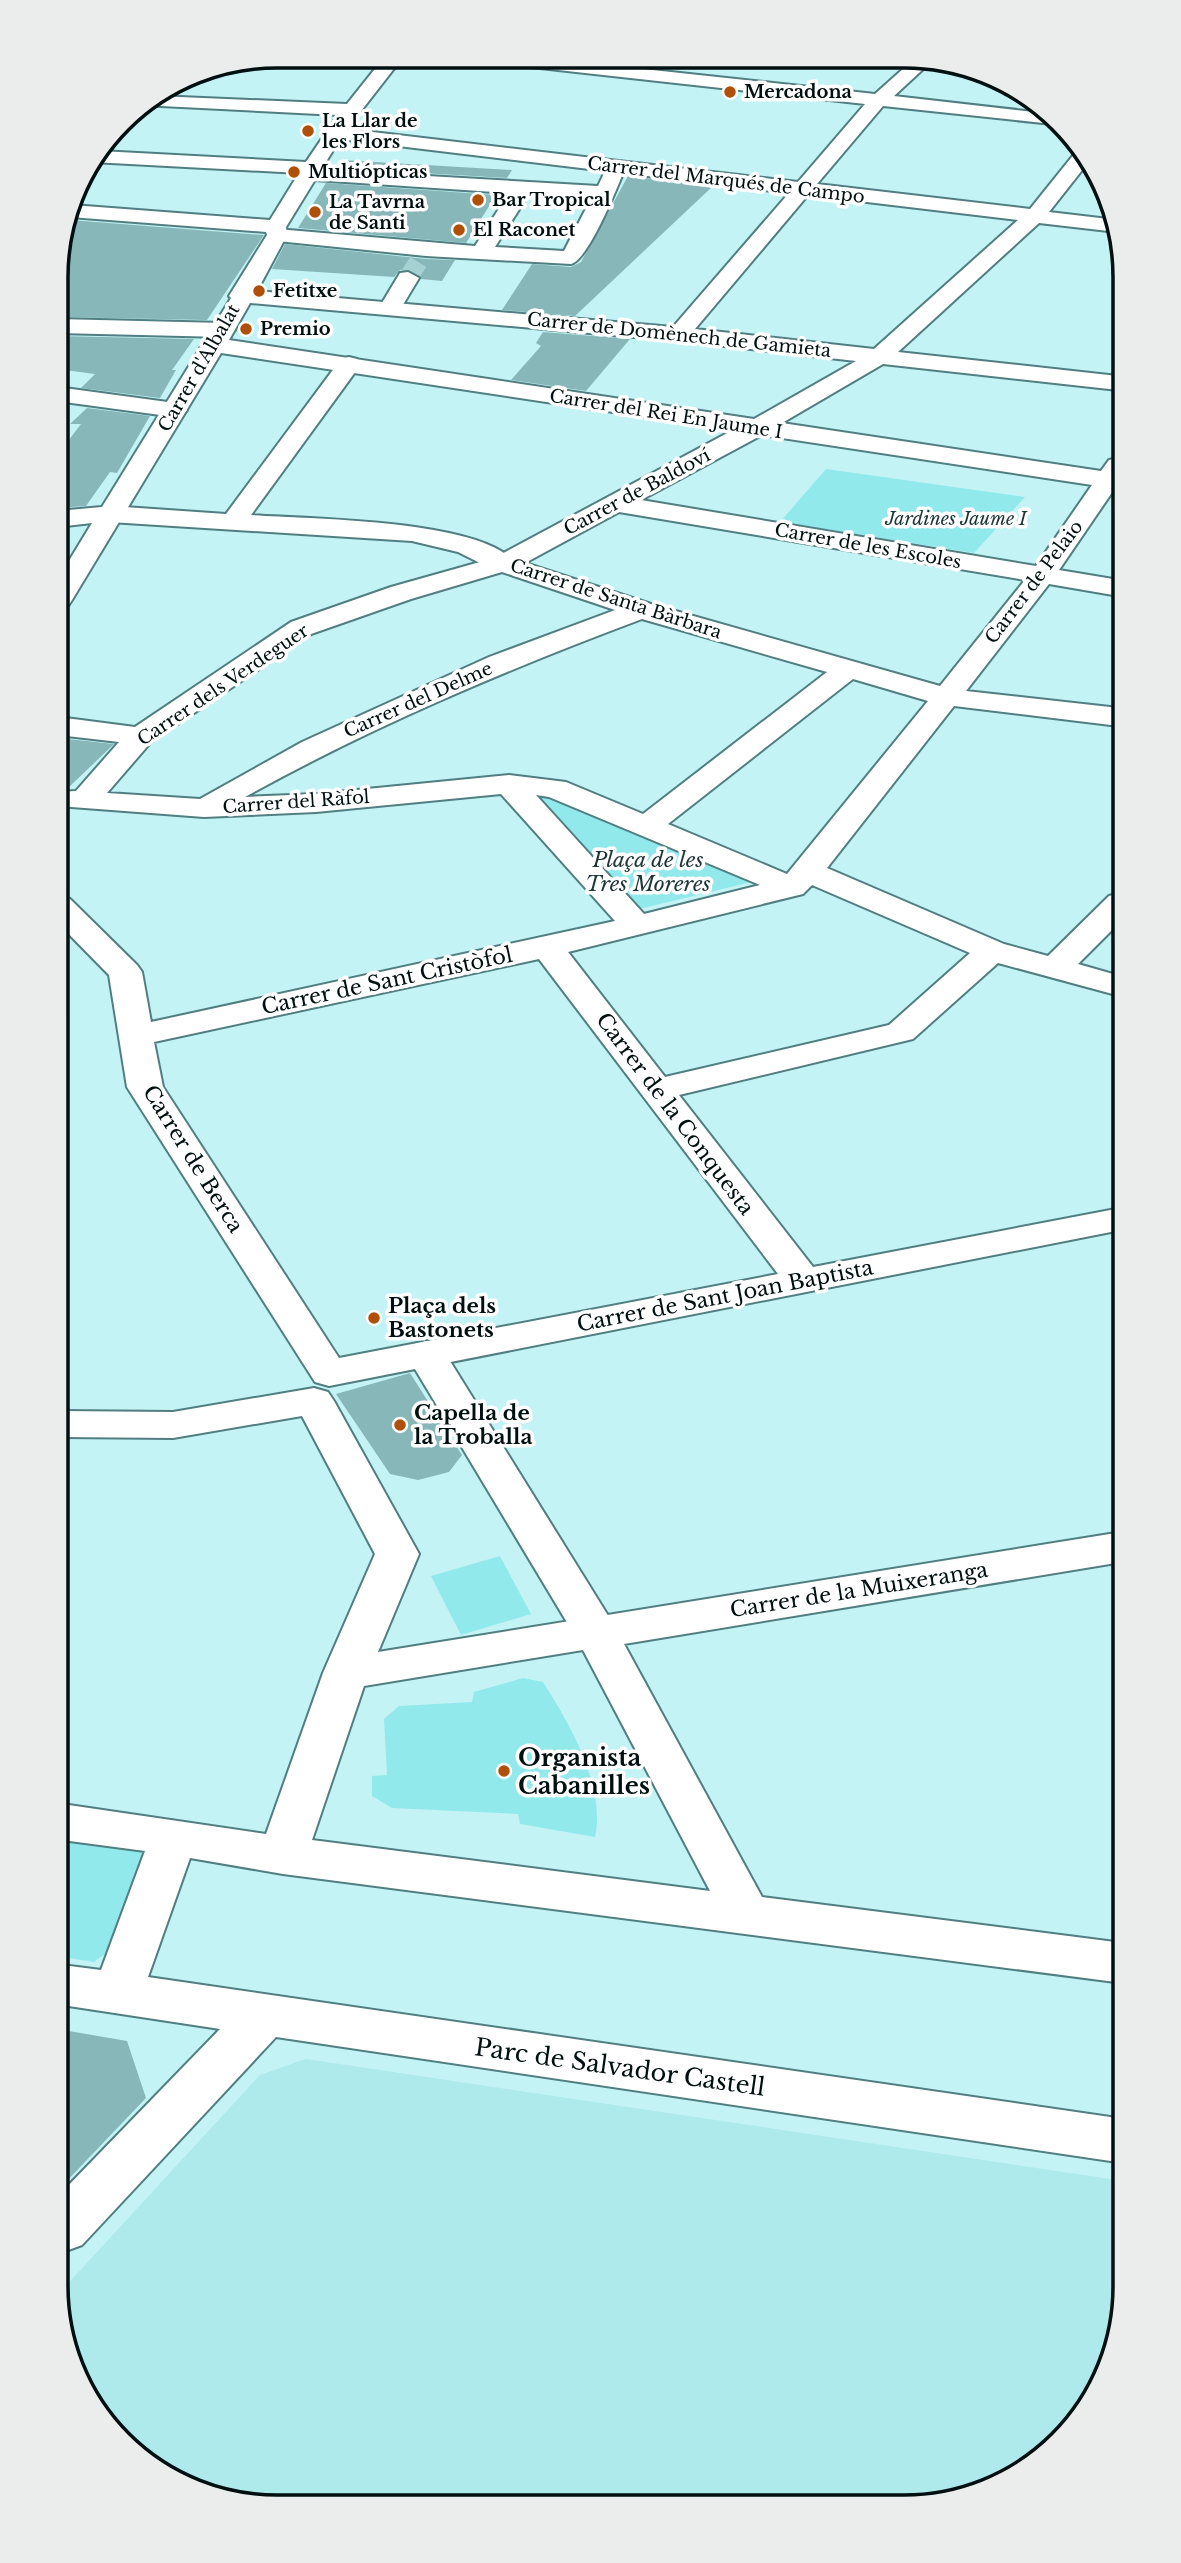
<svg xmlns="http://www.w3.org/2000/svg" width="1181" height="2563" font-family="'Libre Baskerville',serif">
	<style>
		.built { fill: #aee9eb }
		.green { fill: #92e9ec }
		.building { fill: #88b7b9 }
		.lines { fill: none; stroke-linecap: round; stroke-linejoin: round }
		.pedestrian-tunnel { stroke: #a6d1d3; stroke-width: 19; stroke-dasharray: 19 10; stroke-linecap: butt }
		.pedestrian-casing { stroke: #517e80; stroke-width: 4 }
		.minor-casing { stroke: #517e80; stroke-width: 4 }
		.pedestrian { fill: #fff; fill-rule: evenodd }
		.minor { fill: #fff; fill-rule: evenodd }
		.poi-dot { fill: #b05008; stroke: #fff; stroke-width: 2.5 }
		.labels { text-anchor: middle; dominant-baseline: central; stroke-width: 7; stroke-linejoin: round; paint-order: stroke }
		.far-poi-label { font-size: 18px; font-weight: bold; fill: #000f10; stroke: #fff; text-anchor: start }
		.far-street-label { font-size: 18px; fill: #000f10; stroke: #fff }
		.far-park-label { font-size: 18px; font-style: italic; fill: #1d3536; stroke: #fff }
		.park-label { font-size: 21px; font-style: italic; fill: #1d3536; stroke: #fff }
		.street-label { font-size: 21px; fill: #000f10; stroke: #fff }
		.poi-label { font-size: 21px; font-weight: bold; fill: #000f10; stroke: #fff; text-anchor: start }
		.near-poi-label { font-size: 24px; font-weight: bold; fill: #000f10; stroke: #fff; text-anchor: start }
		.near-street-label { font-size: 24px; fill: #000f10; stroke: #fff }
		.rim { fill: none; stroke: #000f10; stroke-width: 3.5 }
	</style>
	<rect width="100%" height="100%" fill="#c3f3f5"/>
	<path class="built" d="M306 2059 1124 2181V2301L1108 2370 1079 2421 1026 2470 961 2499 234 2503 131 2452 86 2397 64 2343 63 2289 260 2075Z"/>
	<path class="green" d="M826 469 1025 497 974 553 780 522Z
		M524 793H551L756 881 639 909Z
		M500 1556 531 1614 461 1635 431 1576Z
		M523 1678 543 1682C570 1724 606 1787 595 1837L520 1824 518 1814 392 1808 372 1796V1776L387 1775 384 1719 399 1706 472 1702 474 1692Z
		M62 1836 143 1848 148 1870 115 1947 94 1962 62 1957Z"/>
	<path class="building" d="M342 160 512 170 507 178 336 168Z
		M628 176 713 186 575 316 502 310 532 264 571 267 581 262Z
		M326 183 496 195 466 243 298 228Z
		M68 219 70 220 264 235 207 320 57 317V262Z
		M285 244 426 259 455 260 442 281 421 279 408 269 400 270 394 277 272 269Z
		M543 332 630 339 586 391 511 380 541 346 536 343Z
		M57 336 194 339 172 370H176L160 398 81 388 95 374 57 369 64 362 57 360Z
		M87 408 150 416 117 473 110 472 86 506 57 508V462L62 449 81 424H70Z
		M58 738 114 744 67 789H58Z
		M410 1373 462 1455 449 1472 418 1480 390 1474 336 1394Z
		M63 2030 127 2041 146 2098 63 2185Z"/>
	<g class="lines">
		<path class="pedestrian-tunnel" d="M408 278 424 253"/>
		<defs>
			<path id="pedestrian" d="M614 165 624 171C616 190 588 260 571 264L426 256 277 241 267 235 277 229 475 246 509 193 300 179 297 175 300 171 307 169 598 186 607 167ZM529 194 592 197 564 251 495 247Z
				M408 272 419 278 398 313 390 315 382 313 379 308 400 273Z
				M57 319 224 323 235 330 224 337 57 333Z
				M349 357 357 359 361 364 251 515C305 519 485 519 516 564L512 570H494L458 552 412 541 110 522 101 519 97 514 101 509 110 506 226 514 341 359Z
				M57 387 175 403 183 405 187 410 183 415 175 417 57 401Z
				M426 1341 440 1345 612 1622 618 1633 612 1644 596 1649 580 1644 406 1354 412 1345Z"/>
			<path id="minor" d="M294 56 403 57 347 129 798 182 865 104 486 62 477 57 541 58 875 94 913 60H933L894 96 1052 114 1062 125 883 106 817 184 1030 209 1079 148 1090 160 1049 212 1117 220V232L1039 223 898 352 1118 376V390L883 364 782 423 1101 471 1109 460 1118 458V488H1115L1059 570 1119 580V596L1049 584 966 691 1119 708V726L954 706 827 868 1004 944 1048 956 1109 896 1120 893V922L1078 964 1120 976V996L998 963 913 1039 679 1095 813 1267 1121 1208V1230L329 1386 315 1382 127 1087 109 975 59 924V896L70 899 137 965 142 972 151 1022 615 921 501 794 316 812 204 817 58 806V792L76 791 119 742 58 735V717L135 727 291 622 391 587 494 558 733 430 221 353 72 600 68 606 58 608V579L92 523 57 527V511L102 507 231 298 229 296 267 235 266 232 70 217 72 205 270 220 299 173 92 162 100 151 306 162 338 115 141 105 156 96 347 104 378 65 303 61ZM340 139 789 193 673 327 257 291 287 235 286 227ZM808 195 1018 220 874 349 695 329ZM250 303 679 341 856 361 754 419 229 340ZM762 435 1092 485 1036 566 641 500ZM619 512 1025 580 940 686 651 604 525 563ZM502 572 615 610 489 657 302 742 200 799 107 793 151 742 311 634 411 599ZM642 619 827 672 643 814 566 782 509 775 316 794 245 797C373 726 506 670 642 619ZM853 679 928 701 787 874 668 824ZM536 795 549 797 760 885 644 914ZM812 885 970 953 889 1025 665 1077 568 952 803 894ZM539 959 778 1274 339 1358 163 1087 154 1042Z
				M314 1388 328 1392 334 1401 419 1554 378 1652 1122 1532V1562L624 1644 762 1897 1123 1943V1983L283 1874 190 1858 148 1977 1124 2119V2163L276 2037 82 2245 63 2252V2191L220 2029 62 2005V1965L101 1970 145 1851 62 1840V1804L266 1834 323 1673 375 1554 302 1416 173 1438 61 1437 60 1411 173 1412ZM583 1650 710 1891 312 1840 364 1686Z"/>
		</defs>
		<use href="#pedestrian" class="pedestrian-casing"/>
		<use href="#minor" class="minor-casing"/>
		<use href="#pedestrian" class="pedestrian"/>
		<use href="#minor" class="minor"/>
	</g>
	<g class="poi-dot">
		<circle cx="730" cy="92" r="7"/>
		<circle cx="308" cy="131" r="7"/>
		<circle cx="294" cy="172" r="7"/>
		<circle cx="478" cy="200" r="7"/>
		<circle cx="315" cy="212" r="7"/>
		<circle cx="459" cy="230" r="7"/>
		<circle cx="259" cy="291" r="7"/>
		<circle cx="246" cy="329" r="7"/>
		<circle cx="374" cy="1318" r="7"/>
		<circle cx="400" cy="1425" r="7"/>
		<circle cx="504" cy="1771" r="7"/>
	</g>
	<g class="labels">
		<g class="far-poi-label">
			<text x="744" y="92">Mercadona</text>
			<text x="322" y="121">La Llar de<tspan x="322" dy="21">les Flors</tspan></text>
			<text x="308" y="172">Multiópticas</text>
			<text x="492" y="200">Bar Tropical</text>
			<text x="329" y="202">La Tavrna<tspan x="329" dy="21">de Santi</tspan></text>
			<text x="473" y="230">El Raconet</text>
			<text x="273" y="291">Fetitxe</text>
			<text x="260" y="329">Premio</text>
		</g>
		<g class="far-street-label">
			<text transform="translate(726 180) rotate(7)">Carrer del Marqués de Campo</text>
			<text transform="translate(679 335) rotate(6)">Carrer de Domènech de Gamieta</text>
			<text transform="translate(199 368) rotate(-60)">Carrer d'Albalat</text>
			<text transform="translate(666 414) rotate(9)">Carrer del Rei En Jaume I</text>
			<text transform="translate(637 492) rotate(-28)">Carrer de Baldoví</text>
			<text transform="translate(868 546) rotate(10)">Carrer de les Escoles</text>
			<text transform="translate(1034 582) rotate(-53)">Carrer de Pelaio</text>
			<text transform="translate(616 599) rotate(18)">Carrer de Santa Bàrbara</text>
			<text transform="translate(223 685) rotate(-34)">Carrer dels Verdeguer</text>
			<text transform="translate(418 700) rotate(-24)">Carrer del Delme</text>
			<text transform="translate(296 802) rotate(-4)">Carrer del Ràfol</text>
		</g>
		<g class="far-park-label">
			<text x="956" y="519">Jardines Jaume I</text>
		</g>
		<g class="park-label">
			<text x="648" y="860">Plaça de les<tspan x="648" dy="24">Tres Moreres</tspan></text>
		</g>
		<g class="street-label">
			<text transform="translate(387 981) rotate(-12)">Carrer de Sant Cristòfol</text>
			<text transform="translate(675 1114) rotate(53)">Carrer de la Conquesta</text>
			<text transform="translate(193 1159) rotate(58)">Carrer de Berca</text>
			<text transform="translate(725 1296) rotate(-11)">Carrer de Sant Joan Baptista</text>
			<text transform="translate(859 1590) rotate(-9)">Carrer de la Muixeranga</text>
		</g>
		<g class="poi-label">
			<text x="388" y="1306">Plaça dels<tspan x="388" dy="24">Bastonets</tspan></text>
			<text x="414" y="1413">Capella de<tspan x="414" dy="24">la Troballa</tspan></text>
		</g>
		<g class="near-poi-label">
			<text x="518" y="1757">Organista<tspan x="518" dy="28">Cabanilles</tspan></text>
		</g>
		<g class="near-street-label">
			<text transform="translate(620 2067) rotate(8)">Parc de Salvador Castell</text>
		</g>
	</g>
	<path d="M0 0H1181V2563H0ZM277 68H904A209 209 0 0 1 1113 277V2286A209 209 0 0 1 904 2495H277A209 209 0 0 1 68 2286V277A209 209 0 0 1 277 68Z" fill="#ebecec" fill-rule="evenodd"/>
	<path class="rim" d="M277 68H904A209 209 0 0 1 1113 277V2286A209 209 0 0 1 904 2495H277A209 209 0 0 1 68 2286V277A209 209 0 0 1 277 68Z"/>
</svg>
